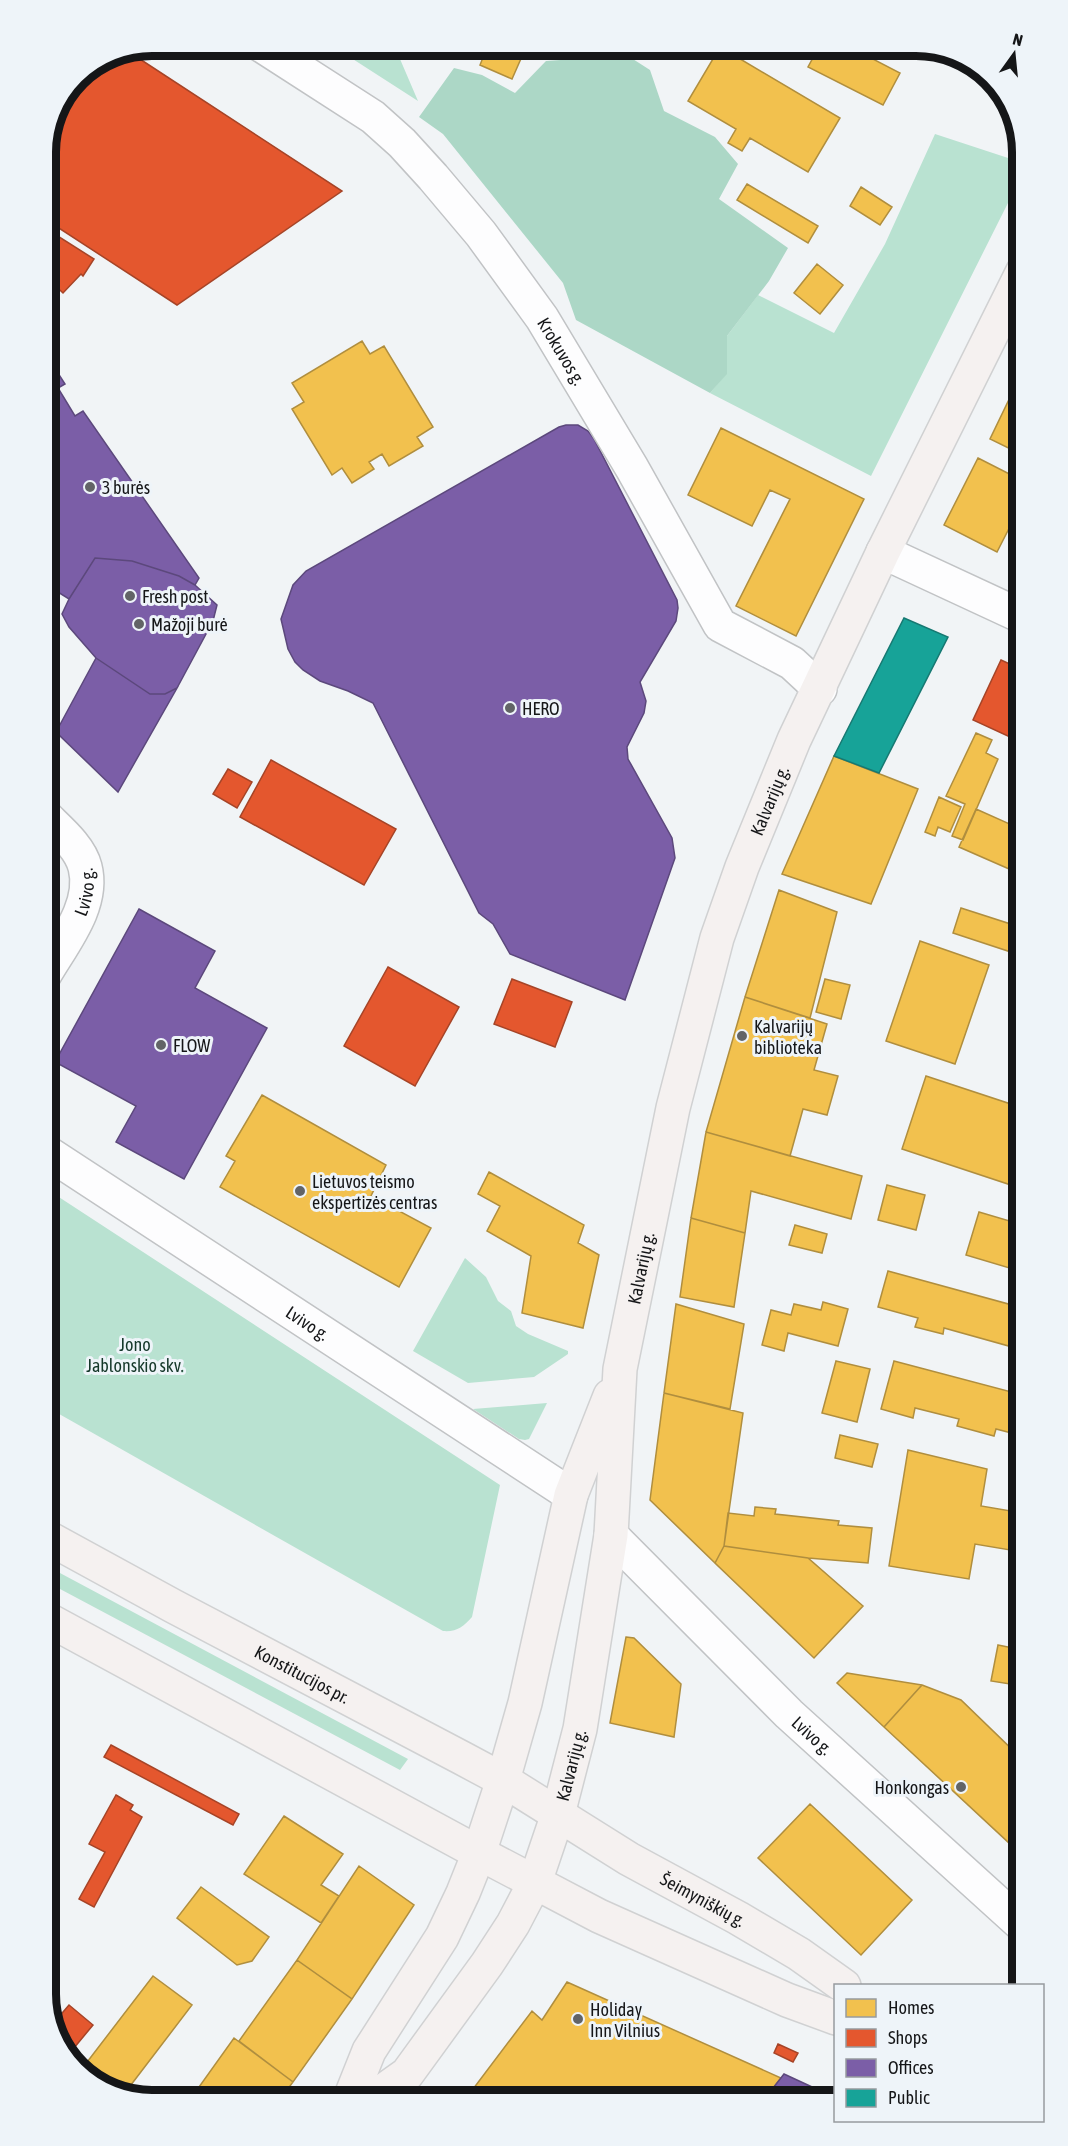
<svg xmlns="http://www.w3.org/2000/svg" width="1068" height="2146" font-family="'Asap Condensed',sans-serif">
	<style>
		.green { fill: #b9e2d1 }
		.forest { fill: #acd7c6 }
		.homes { fill: #f2c14e; stroke: #b08e3e; stroke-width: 1.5 }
		.shops { fill: #e4572e; stroke: #a64427; stroke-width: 1.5 }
		.offices { fill: #7b5ea7; stroke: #5c487c; stroke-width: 1.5 }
		.public { fill: #17a398; stroke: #167972; stroke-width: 1.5 }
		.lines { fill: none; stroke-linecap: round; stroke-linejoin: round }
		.minor-casing { stroke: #c1c3c5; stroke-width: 36 }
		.primary-casing { stroke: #d0d1d2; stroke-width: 36 }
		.minor { stroke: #fdfdfe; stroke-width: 33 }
		.primary { stroke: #f5f1f0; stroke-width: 33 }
		.poi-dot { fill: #626466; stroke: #eef4f9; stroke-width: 2 }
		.labels { text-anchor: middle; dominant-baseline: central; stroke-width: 6; stroke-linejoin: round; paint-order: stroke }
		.street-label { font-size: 18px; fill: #151618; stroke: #eef4f9 }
		.poi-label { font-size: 18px; fill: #151618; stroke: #eef4f9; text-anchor: start }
		.park-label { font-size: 18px; fill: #15382a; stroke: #eef4f9 }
		.rim { fill: none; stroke: #151618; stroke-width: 8 }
	</style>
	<rect width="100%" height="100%" fill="#f1f4f6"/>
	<path class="green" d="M331 45H394L418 101Z
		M935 134 1023 163V173L871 476 710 393 727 373V336L758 295 834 333 885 244Z
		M45 1188 500 1485 472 1617C463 1627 457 1632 443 1631L45 1406Z
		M465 1258 486 1277 498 1301 511 1311 516 1326 528 1334 568 1351V1354L534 1377 468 1383 413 1351Z
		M547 1403 529 1439 525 1440 519 1439 473 1409Z
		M45 1565 408 1759 400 1770 45 1581Z"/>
	<path class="forest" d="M608 45H611L650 70 664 111 715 137 738 164 719 199 788 248 769 281 727 336V374L710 393 576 320 563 283 443 134 419 117 454 68 482 75 515 93 546 61 575 59Z"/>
	<path class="homes" d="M488 45H527L512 79 480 65Z
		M820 45H863L868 48 865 55 900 73 883 105 808 67Z
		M720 47 840 118 808 172 750 138 742 151 728 143 736 129 688 101Z
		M747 184 818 226 808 243 737 200Z
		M861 187 892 207 880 225 850 206Z
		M817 264 843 285 820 314 794 293Z
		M362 341 370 354 384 346 433 427 417 437 423 446 389 466 382 454 369 462 374 469 352 483 342 468 332 475 292 409 304 402 292 383Z
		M1016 385 1023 387V455L990 439Z
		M721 428 864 499 796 636 736 606 790 499 770 490 752 526 688 495Z
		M978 458 1023 481V501L997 552 944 525Z
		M976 733 992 740 986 753 998 759 963 840 952 836 965 804 946 796Z
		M834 756 918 789 871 904 782 874Z
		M939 797 961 807 950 832 938 827 935 836 925 832Z
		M976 809 1023 830V875L959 847Z
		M779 890 837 912 810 1018 745 997Z
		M961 908 1023 928V956L953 933Z
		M920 941 989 965 955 1064 886 1041Z
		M825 979 850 985 841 1019 816 1012Z
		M745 997 827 1024 814 1070 838 1076 827 1115 803 1109 790 1156 706 1132Z
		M926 1076 1023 1108V1189L902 1149Z
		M262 1095 386 1165 371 1196 431 1228 399 1287 220 1187 235 1161 226 1156Z
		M706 1132 862 1176 851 1219 751 1191 745 1233 691 1218Z
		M489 1172 584 1225 578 1243 599 1255 583 1328 522 1313 531 1256 487 1231 500 1206 478 1194Z
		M887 1185 925 1195 916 1230 878 1220Z
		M979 1212 1023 1225V1272L966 1255Z
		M691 1218 745 1233 734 1307 680 1297Z
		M795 1225 827 1234 822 1253 789 1245Z
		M888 1271 1023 1308V1350L944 1328 943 1334 915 1327 918 1318 878 1307Z
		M823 1302 848 1309 838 1346 788 1333 784 1351 762 1345 771 1310 791 1315 794 1304 821 1310Z
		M676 1304 744 1324 730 1409 664 1393Z
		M836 1361 870 1369 857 1422 822 1413Z
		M894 1361 1023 1395V1436L996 1429 994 1436 957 1426 959 1419 915 1408 913 1418 881 1409Z
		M664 1393 743 1413 724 1546 715 1563 650 1500Z
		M840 1435 878 1444 872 1467 835 1458Z
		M908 1450 987 1469 981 1506 1022 1513 1016 1551 975 1544 969 1579 889 1566Z
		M755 1507 776 1509 775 1514 839 1521 838 1525 872 1528 868 1563 808 1558 724 1546 728 1513 754 1516Z
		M724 1546 808 1558 863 1606 814 1658 715 1563Z
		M626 1637 634 1638 681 1684 674 1737 610 1723Z
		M998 1645 1023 1650V1686L991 1681Z
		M847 1673 922 1685 884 1727 837 1683Z
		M922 1685 961 1700 1023 1760V1856L884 1727Z
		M810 1804 912 1900 861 1955 758 1858Z
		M284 1816 343 1854 321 1885 339 1896 321 1923 244 1874Z
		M359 1866 414 1905 352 1999 297 1960Z
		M201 1887 269 1937 252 1961 237 1965 177 1918Z
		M297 1960 352 1999 293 2082 239 2041Z
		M153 1976 192 2005 124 2094 93 2083 81 2070Z
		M567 1982 781 2078 763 2101H464L532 2011 542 2020Z
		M234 2038 293 2082 279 2101H189Z"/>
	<path class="shops" d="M126 50 342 191 177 305 45 219V145L76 76 111 53Z
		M45 228 94 259 83 276 81 274 63 293 45 276Z
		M1001 660 1023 670V743L973 720Z
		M271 760 396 829 364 885 240 817Z
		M228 769 252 782 237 808 213 794Z
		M388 967 459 1007 415 1086 344 1046Z
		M512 979 572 1002 555 1047 494 1024Z
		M111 1745 239 1814 233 1825 104 1757Z
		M116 1795 133 1805 130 1810 142 1817 94 1907 79 1899 105 1852 89 1844Z
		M69 2005 93 2025 69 2054 53 2035 51 2026Z
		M778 2044 798 2053 793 2062 774 2053Z"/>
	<path class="offices" d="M45 353 65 384 58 388 75 416 83 411 199 578 195 585 179 576 132 561 95 558 69 599 45 584Z
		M566 425H578L588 431 594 439 677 600 678 608 676 621 640 682 646 701 644 713 627 747 628 759 672 838 675 858 625 1000 510 954 493 924 479 913 373 703 348 691 320 681 303 670 295 662 288 649 281 619 293 585 306 571 559 427Z
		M95 558 132 561 179 576 195 585 217 605 213 621 177 688 165 694H150L96 658 69 627 62 614 69 599Z
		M96 658 150 694H165L177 688 118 792 56 732Z
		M139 909 215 951 195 988 267 1028 184 1179 116 1142 136 1106 55 1062Z
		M784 2074 836 2098V2101H763Z"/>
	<path class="public" d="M904 618 948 637 879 773 834 756Z"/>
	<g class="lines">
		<defs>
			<g id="minor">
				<path id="s1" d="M261 45 373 117 402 143 433 177 481 234 542 318 632 468 720 625 792 663 820 689"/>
				<path d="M883 552 1023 617"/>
				<path id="s2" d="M45 974C63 943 95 905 85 867 80 847 59 830 45 816"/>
				<path id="s3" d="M45 1151 571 1495"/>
				<path id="s4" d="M611 1535 789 1714 1023 1926"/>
			</g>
			<g id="primary">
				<path id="s5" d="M45 1536 173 1606 462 1758 503 1780 629 1859 738 1918 799 1954 844 1986"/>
				<path d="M45 1618 479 1853 599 1916 787 2000 836 2018"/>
				<path d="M349 2101 369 2051 442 1937 463 1893 479 1853 503 1780 525 1703 571 1495 610 1396"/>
				<path id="s6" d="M369 2101 407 2074 487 1964 513 1924 535 1882 558 1814 580 1729 611 1535 620 1369 673 1108 717 938 742 867 794 740 883 552 1023 271"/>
			</g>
		</defs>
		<use href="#minor" class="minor-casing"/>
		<use href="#primary" class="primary-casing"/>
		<use href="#minor" class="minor"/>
		<use href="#primary" class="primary"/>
	</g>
	<g class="poi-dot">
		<circle cx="90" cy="487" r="6"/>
		<circle cx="130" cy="596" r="6"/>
		<circle cx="139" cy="624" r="6"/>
		<circle cx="510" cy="708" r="6"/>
		<circle cx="742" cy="1036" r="6"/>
		<circle cx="161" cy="1045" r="6"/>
		<circle cx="300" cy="1191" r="6"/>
		<circle cx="961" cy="1787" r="6"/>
		<circle cx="578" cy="2019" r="6"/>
	</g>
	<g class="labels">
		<g class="street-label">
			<text stroke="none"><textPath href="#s1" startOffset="435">Krokuvos g.</textPath></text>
			<text stroke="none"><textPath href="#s6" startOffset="1389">Kalvarijų g.</textPath></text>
			<text stroke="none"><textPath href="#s2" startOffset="92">Lvivo g.</textPath></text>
			<text stroke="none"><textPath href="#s6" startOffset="903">Kalvarijų g.</textPath></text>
			<text stroke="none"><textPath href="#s3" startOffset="314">Lvivo g.</textPath></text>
			<text stroke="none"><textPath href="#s5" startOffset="292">Konstitucijos pr.</textPath></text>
			<text stroke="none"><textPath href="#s4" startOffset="284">Lvivo g.</textPath></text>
			<text stroke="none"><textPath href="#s6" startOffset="400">Kalvarijų g.</textPath></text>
			<text stroke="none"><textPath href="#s5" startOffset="752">Šeimyniškių g.</textPath></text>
		</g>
		<g class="poi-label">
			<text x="102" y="487">3 burės</text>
			<text x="142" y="596">Fresh post</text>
			<text x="151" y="624">Mažoji burė</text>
			<text x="522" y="708">HERO</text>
			<text x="754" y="1026">Kalvarijų<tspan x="754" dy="21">biblioteka</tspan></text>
			<text x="173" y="1045">FLOW</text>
			<text x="312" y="1181">Lietuvos teismo<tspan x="312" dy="21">ekspertizės centras</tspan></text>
			<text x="949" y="1787" text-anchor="end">Honkongas</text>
			<text x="590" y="2009">Holiday<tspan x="590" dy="21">Inn Vilnius</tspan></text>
		</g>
		<g class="park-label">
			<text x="135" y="1344">Jono<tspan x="135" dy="21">Jablonskio skv.</tspan></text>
		</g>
	</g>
	<path d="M0 0H1068V2146H0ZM152 56H916A96 96 0 0 1 1012 152V1994A96 96 0 0 1 916 2090H152A96 96 0 0 1 56 1994V152A96 96 0 0 1 152 56Z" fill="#eef4f9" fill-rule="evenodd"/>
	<path class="rim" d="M152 56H916A96 96 0 0 1 1012 152V1994A96 96 0 0 1 916 2090H152A96 96 0 0 1 56 1994V152A96 96 0 0 1 152 56Z"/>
	<rect x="834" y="1984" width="210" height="138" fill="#eef4f9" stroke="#979b9f" stroke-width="1.5"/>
	<rect x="846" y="1999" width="30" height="18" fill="#f2c14e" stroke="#979b9f" stroke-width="1.5"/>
	<text x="888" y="2014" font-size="18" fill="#151618">Homes</text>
	<rect x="846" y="2029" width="30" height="18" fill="#e4572e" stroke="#979b9f" stroke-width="1.5"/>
	<text x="888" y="2044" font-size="18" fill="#151618">Shops</text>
	<rect x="846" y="2059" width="30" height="18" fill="#7b5ea7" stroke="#979b9f" stroke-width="1.5"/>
	<text x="888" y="2074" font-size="18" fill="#151618">Offices</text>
	<rect x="846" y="2089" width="30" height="18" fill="#17a398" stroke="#979b9f" stroke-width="1.5"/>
	<text x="888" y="2104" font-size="18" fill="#151618">Public</text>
	<g transform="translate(1014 54) rotate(15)" stroke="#eef4f9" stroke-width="4.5" paint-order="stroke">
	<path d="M0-4.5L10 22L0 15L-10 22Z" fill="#151618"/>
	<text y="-9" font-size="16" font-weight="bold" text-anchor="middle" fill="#151618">N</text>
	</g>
</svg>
